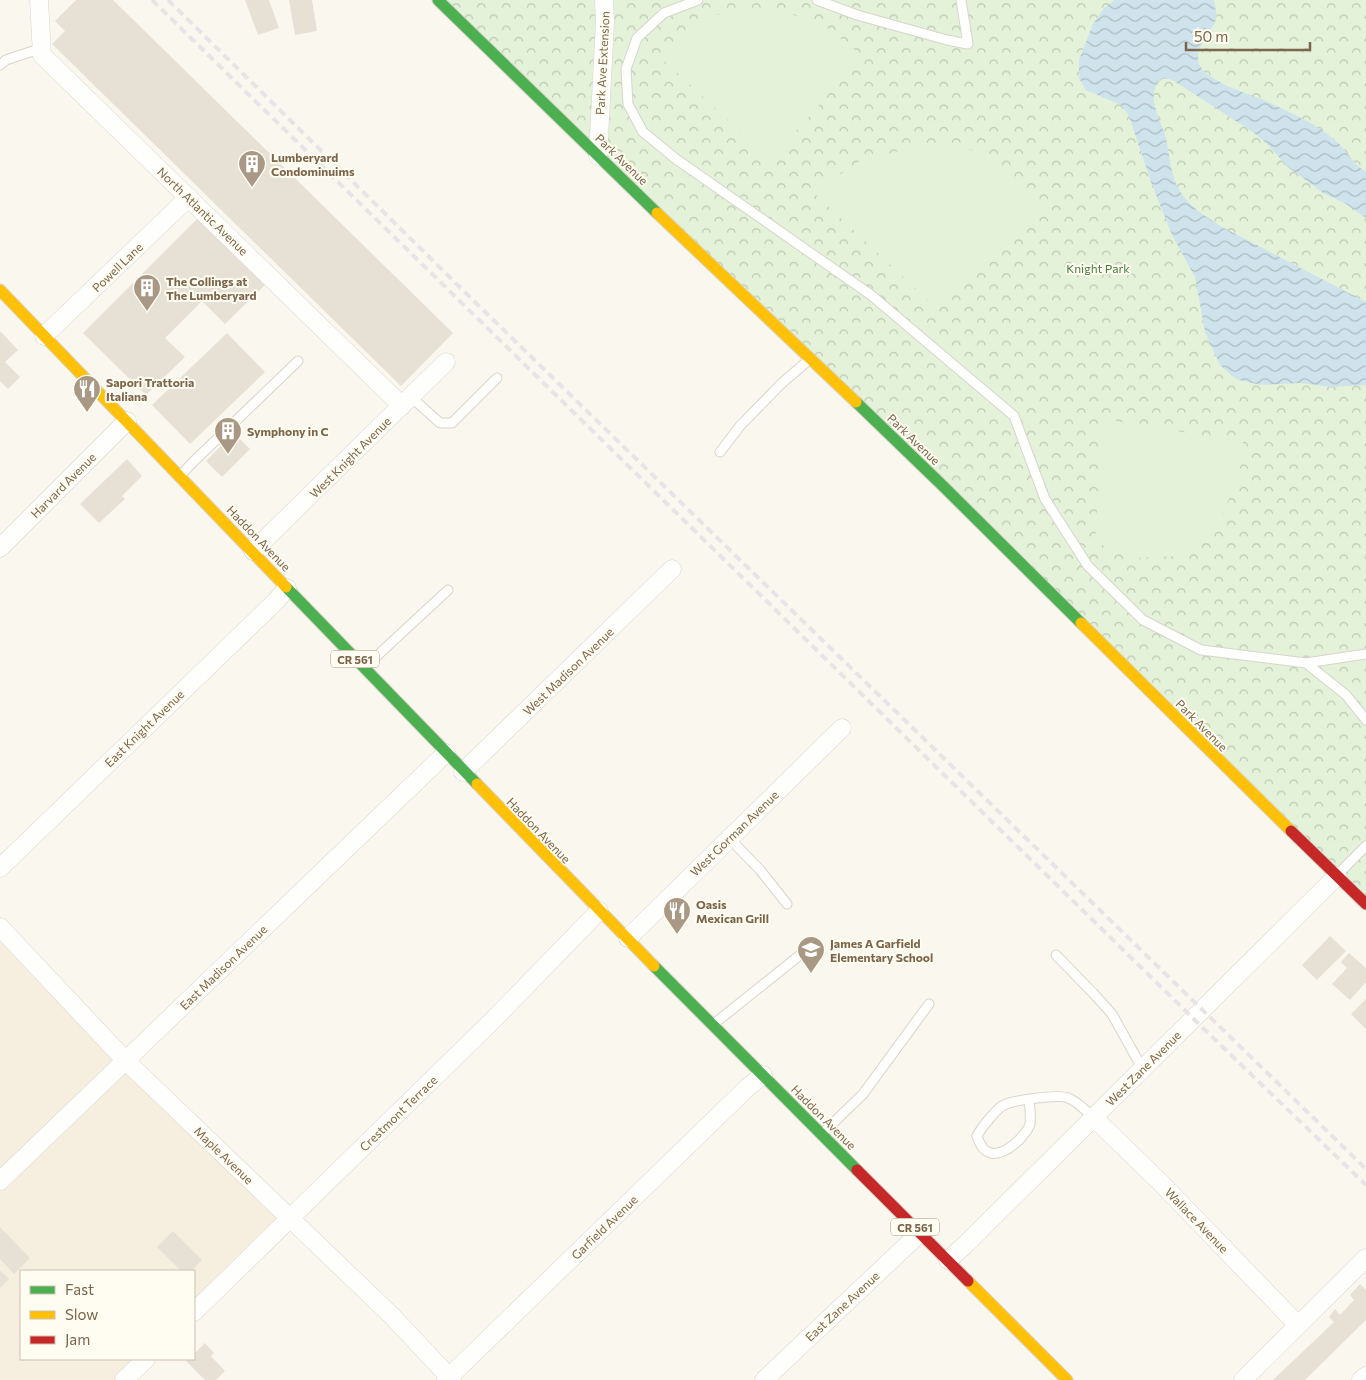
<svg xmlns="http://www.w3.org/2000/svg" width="1366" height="1380" font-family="Commissioner,sans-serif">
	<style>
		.residential { fill: #f6efdf }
		.park { fill: url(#park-crowns) }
		.garden { fill: #e3f2d9 }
		.water { fill: url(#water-waves) }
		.building { fill: #e7e0d5 }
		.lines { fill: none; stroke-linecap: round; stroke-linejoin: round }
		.lane-casing { stroke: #d9d4cd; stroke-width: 11 }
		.street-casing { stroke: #d9d4cd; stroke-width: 19 }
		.fast-casing { stroke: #d8d3ca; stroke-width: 13 }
		.slow-casing { stroke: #d8d3ca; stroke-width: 13 }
		.jam-casing { stroke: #d8d3ca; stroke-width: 13 }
		.lane { stroke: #fefefd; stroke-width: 9 }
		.street { stroke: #fefefd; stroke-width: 18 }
		.fast { stroke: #4caf50; stroke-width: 11 }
		.slow { stroke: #ffc107; stroke-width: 11 }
		.jam { stroke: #c62828; stroke-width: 11 }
		.rail { stroke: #e7e3e6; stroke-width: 4; stroke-dasharray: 8 5; stroke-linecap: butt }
		.labels { text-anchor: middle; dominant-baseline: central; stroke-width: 4; stroke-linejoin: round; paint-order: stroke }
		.shield { fill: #fffcf2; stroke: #a3927c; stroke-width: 1 }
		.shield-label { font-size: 11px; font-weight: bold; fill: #7c654a }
		.street-label { font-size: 12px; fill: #7c654a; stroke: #fffcf2 }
		.poi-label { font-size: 12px; font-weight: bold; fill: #7c654a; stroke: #fffcf2; text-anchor: start }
		.park-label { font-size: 12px; fill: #467c3e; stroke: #fffcf2 }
	</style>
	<defs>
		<pattern id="park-crowns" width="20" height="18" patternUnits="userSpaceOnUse" patternTransform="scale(1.25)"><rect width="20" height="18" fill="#e3f2d9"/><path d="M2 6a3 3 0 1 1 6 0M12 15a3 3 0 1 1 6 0" fill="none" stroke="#bdc8b2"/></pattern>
		<pattern id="water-waves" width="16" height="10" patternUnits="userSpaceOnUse" patternTransform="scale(1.25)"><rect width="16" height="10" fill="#cfe3ec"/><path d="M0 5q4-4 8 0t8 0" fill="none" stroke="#adbcc1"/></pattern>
	</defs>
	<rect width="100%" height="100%" fill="#faf7ef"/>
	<path class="residential" d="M0 916 290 1219 194 1312V1271H21V1359H146L124 1380H0Z"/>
	<path class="park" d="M439 0H1366V904Z"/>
	<path class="garden" d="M752 12 789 13 829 29 862 56 771 160 658 55 677 38 714 15Z
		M964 146 1010 174 1040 206 933 305 814 193 856 163 913 147Z
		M1103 419 1243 442 1239 476 1220 519 1181 556 1133 558 1095 542Z"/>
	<path class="water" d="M1115 0H1214C1215 6 1217 13 1216 19 1212 33 1193 48 1199 64 1207 83 1251 94 1268 102 1292 113 1317 124 1337 142 1348 152 1353 164 1366 172V218L1346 204 1323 193 1288 167 1267 144 1253 132 1174 81C1168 78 1162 77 1158 83 1146 98 1162 123 1166 138 1170 157 1170 176 1181 193 1191 208 1207 217 1222 227L1366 302V385L1330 387 1301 383 1261 385 1239 380 1232 376 1220 365 1205 332 1195 277 1172 235 1151 182 1129 116 1121 105 1086 90 1079 78V60L1093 24 1104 8Z"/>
	<path class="building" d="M76 0H113L453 333 401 386 52 44 65 31 55 21Z
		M245 0H269L279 28 258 35Z
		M289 0H312L317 31 295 35Z
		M199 217 266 284 225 324 202 301 165 338 185 357 146 395 83 333Z
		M0 331 18 350 5 362 20 377 8 389 0 381Z
		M227 333 265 372 190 444 152 405Z
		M234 433 250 449 222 477 206 461Z
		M127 459 142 476 122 496 125 499 99 523 80 504Z
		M1330 936 1346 951 1317 980 1302 965Z
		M1349 953 1366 968V982L1350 1000 1332 984 1347 968 1341 962Z
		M1366 999V1029L1351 1014Z
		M0 1227 30 1258 14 1274 0 1259Z
		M173 1231 202 1260 191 1271H181L157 1247Z
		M0 1270 9 1279 0 1288Z
		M1360 1284 1366 1290V1320L1305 1380H1273L1334 1322 1329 1317 1335 1309 1340 1315 1354 1300 1350 1295Z
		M205 1343 214 1353 211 1356 225 1371 216 1380H205L186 1361 189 1359H194V1354Z"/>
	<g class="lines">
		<defs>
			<path id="lane" d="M698 0 664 13 637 38 626 69 628 104 643 132 676 159 871 295 1014 416 1045 499 1088 566 1143 620 1201 650 1306 663 1346 695 1366 720
				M817 0 857 15 947 40 968 44 961 0
				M0 65 6 60 42 48
				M411 397 440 423H452L497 378
				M720 452 740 426 782 383 810 359
				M182 474 191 464 298 361
				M1306 663 1366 654
				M366 666 448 590
				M729 838 760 870 787 904
				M1337 875 1366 846
				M1056 955 1093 993 1112 1014 1142 1068
				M715 1023 805 951
				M1029 1100C1030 1108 1031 1116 1030 1124 1028 1131 1023 1135 1019 1140 1003 1155 985 1162 977 1136 981 1128 995 1111 1002 1106 1011 1100 1059 1094 1068 1098 1077 1101 1086 1111 1093 1117
				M824 1132 863 1094 929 1004"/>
			<path id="street" d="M39 0 42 55 402 406
				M598 156 605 22 604 0
				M44 336 189 197
				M0 548 127 421
				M253 551 446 362
				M463 772 672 569
				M0 868 276 601 287 588
				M0 927 125 1060 392 1316 452 1380
				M628 938 842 728
				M1093 1117 1161 1183 1298 1325
				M0 1181 446 753
				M948 1260 963 1247 1337 876
				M194 1312 493 1020 599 911
				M124 1380 146 1359
				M446 1380 748 1087 763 1075
				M764 1380 920 1233
				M1243 1380 1366 1258
				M1361 1380 1366 1376"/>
			<path id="fast" d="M438 0 657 213
				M856 402 943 486 1081 623
				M286 587 477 784
				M654 966 857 1170"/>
			<path id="slow" d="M657 213 856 402
				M0 290 286 587
				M1081 623 1291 831
				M477 784 654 966
				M968 1281 1067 1380"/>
			<path id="jam" d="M1291 831 1366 904
				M857 1170 968 1281"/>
		</defs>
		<use href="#lane" class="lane-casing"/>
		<use href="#street" class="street-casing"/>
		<use href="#fast" class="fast-casing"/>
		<use href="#slow" class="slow-casing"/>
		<use href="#jam" class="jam-casing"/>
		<use href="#lane" class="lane"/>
		<use href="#street" class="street"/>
		<use href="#fast" class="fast"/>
		<use href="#slow" class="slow"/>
		<use href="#jam" class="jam"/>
		<path class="rail" d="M152 0 1204 1029 1366 1185
			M168 0 479 306 1366 1169"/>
	</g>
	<defs>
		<symbol id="building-pin" viewBox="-11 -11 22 30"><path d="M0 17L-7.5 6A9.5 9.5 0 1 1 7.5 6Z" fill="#a89884" stroke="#fffcf2"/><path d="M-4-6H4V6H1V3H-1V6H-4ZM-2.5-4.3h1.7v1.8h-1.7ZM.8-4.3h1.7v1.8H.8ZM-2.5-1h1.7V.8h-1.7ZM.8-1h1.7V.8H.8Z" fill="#fff"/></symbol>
		<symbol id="restaurant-pin" viewBox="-11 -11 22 30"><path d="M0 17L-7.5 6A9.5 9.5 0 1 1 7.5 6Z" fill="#a89884" stroke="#fffcf2"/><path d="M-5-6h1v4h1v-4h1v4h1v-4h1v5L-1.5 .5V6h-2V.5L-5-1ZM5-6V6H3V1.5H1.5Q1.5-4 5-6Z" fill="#fff"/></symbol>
		<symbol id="school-pin" viewBox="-11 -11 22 30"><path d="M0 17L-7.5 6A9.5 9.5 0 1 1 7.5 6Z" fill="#a89884" stroke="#fffcf2"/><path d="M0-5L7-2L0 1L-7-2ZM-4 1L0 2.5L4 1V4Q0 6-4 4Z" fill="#fff"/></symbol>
	</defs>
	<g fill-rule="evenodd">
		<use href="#building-pin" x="236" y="148" width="32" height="43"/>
		<use href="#building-pin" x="131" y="272" width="32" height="43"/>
		<use href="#restaurant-pin" x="71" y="373" width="32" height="43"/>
		<use href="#building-pin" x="212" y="415" width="32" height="43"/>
		<use href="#restaurant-pin" x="661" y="895" width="32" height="43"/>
		<use href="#school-pin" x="795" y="934" width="32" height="43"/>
	</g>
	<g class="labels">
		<g class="shield">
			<rect x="331" y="650.5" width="48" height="17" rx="4"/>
			<rect x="891" y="1218.5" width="48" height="17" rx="4"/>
		</g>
		<g class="shield-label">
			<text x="355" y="659">CR 561</text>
			<text x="915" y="1227">CR 561</text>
		</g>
		<g class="street-label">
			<text transform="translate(602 63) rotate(-87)">Park Ave Extension</text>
			<text transform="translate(622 159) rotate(44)">Park Avenue</text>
			<text transform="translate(203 211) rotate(44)">North Atlantic Avenue</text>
			<text transform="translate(117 267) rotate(-44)">Powell Lane</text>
			<text transform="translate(914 439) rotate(44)">Park Avenue</text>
			<text transform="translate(350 457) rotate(-45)">West Knight Avenue</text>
			<text transform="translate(63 485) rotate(-45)">Harvard Avenue</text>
			<text transform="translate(259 538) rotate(46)">Haddon Avenue</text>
			<text transform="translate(568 671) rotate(-44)">West Madison Avenue</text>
			<text transform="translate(1202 725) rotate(45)">Park Avenue</text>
			<text transform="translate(144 728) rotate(-44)">East Knight Avenue</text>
			<text transform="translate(539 830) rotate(46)">Haddon Avenue</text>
			<text transform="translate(734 833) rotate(-44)">West Gorman Avenue</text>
			<text transform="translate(223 967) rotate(-44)">East Madison Avenue</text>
			<text transform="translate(1143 1068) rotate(-45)">West Zane Avenue</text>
			<text transform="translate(398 1113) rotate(-44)">Crestmont Terrace</text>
			<text transform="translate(824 1117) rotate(45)">Haddon Avenue</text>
			<text transform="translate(224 1155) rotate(44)">Maple Avenue</text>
			<text transform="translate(1197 1220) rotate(46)">Wallace Avenue</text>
			<text transform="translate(604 1227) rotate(-44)">Garfield Avenue</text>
			<text transform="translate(842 1306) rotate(-43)">East Zane Avenue</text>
		</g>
		<g class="poi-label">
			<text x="271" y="157">Lumberyard<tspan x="271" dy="14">Condominuims</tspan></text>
			<text x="166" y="281">The Collings at<tspan x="166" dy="14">The Lumberyard</tspan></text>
			<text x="106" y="382">Sapori Trattoria<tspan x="106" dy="14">Italiana</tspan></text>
			<text x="247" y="431">Symphony in C</text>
			<text x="696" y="904">Oasis<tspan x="696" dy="14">Mexican Grill</tspan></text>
			<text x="830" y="943">James A Garfield<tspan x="830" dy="14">Elementary School</tspan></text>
		</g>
		<g class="park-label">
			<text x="1098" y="268">Knight Park</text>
		</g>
	</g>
	<rect x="20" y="1270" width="175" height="90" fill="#fffcf2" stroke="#cbc0af"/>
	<rect x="30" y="1286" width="25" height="8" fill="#4caf50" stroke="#cbc0af"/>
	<text x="65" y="1295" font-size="15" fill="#7c654a">Fast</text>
	<rect x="30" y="1311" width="25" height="8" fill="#ffc107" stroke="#cbc0af"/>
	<text x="65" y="1320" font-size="15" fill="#7c654a">Slow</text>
	<rect x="30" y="1336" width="25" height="8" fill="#c62828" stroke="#cbc0af"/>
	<text x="65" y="1345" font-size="15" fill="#7c654a">Jam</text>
	<path d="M1186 42v8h124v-8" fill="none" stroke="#7c654a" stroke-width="2.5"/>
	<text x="1194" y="42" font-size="15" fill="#7c654a" stroke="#fffcf2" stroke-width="4" paint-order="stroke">50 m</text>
</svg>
